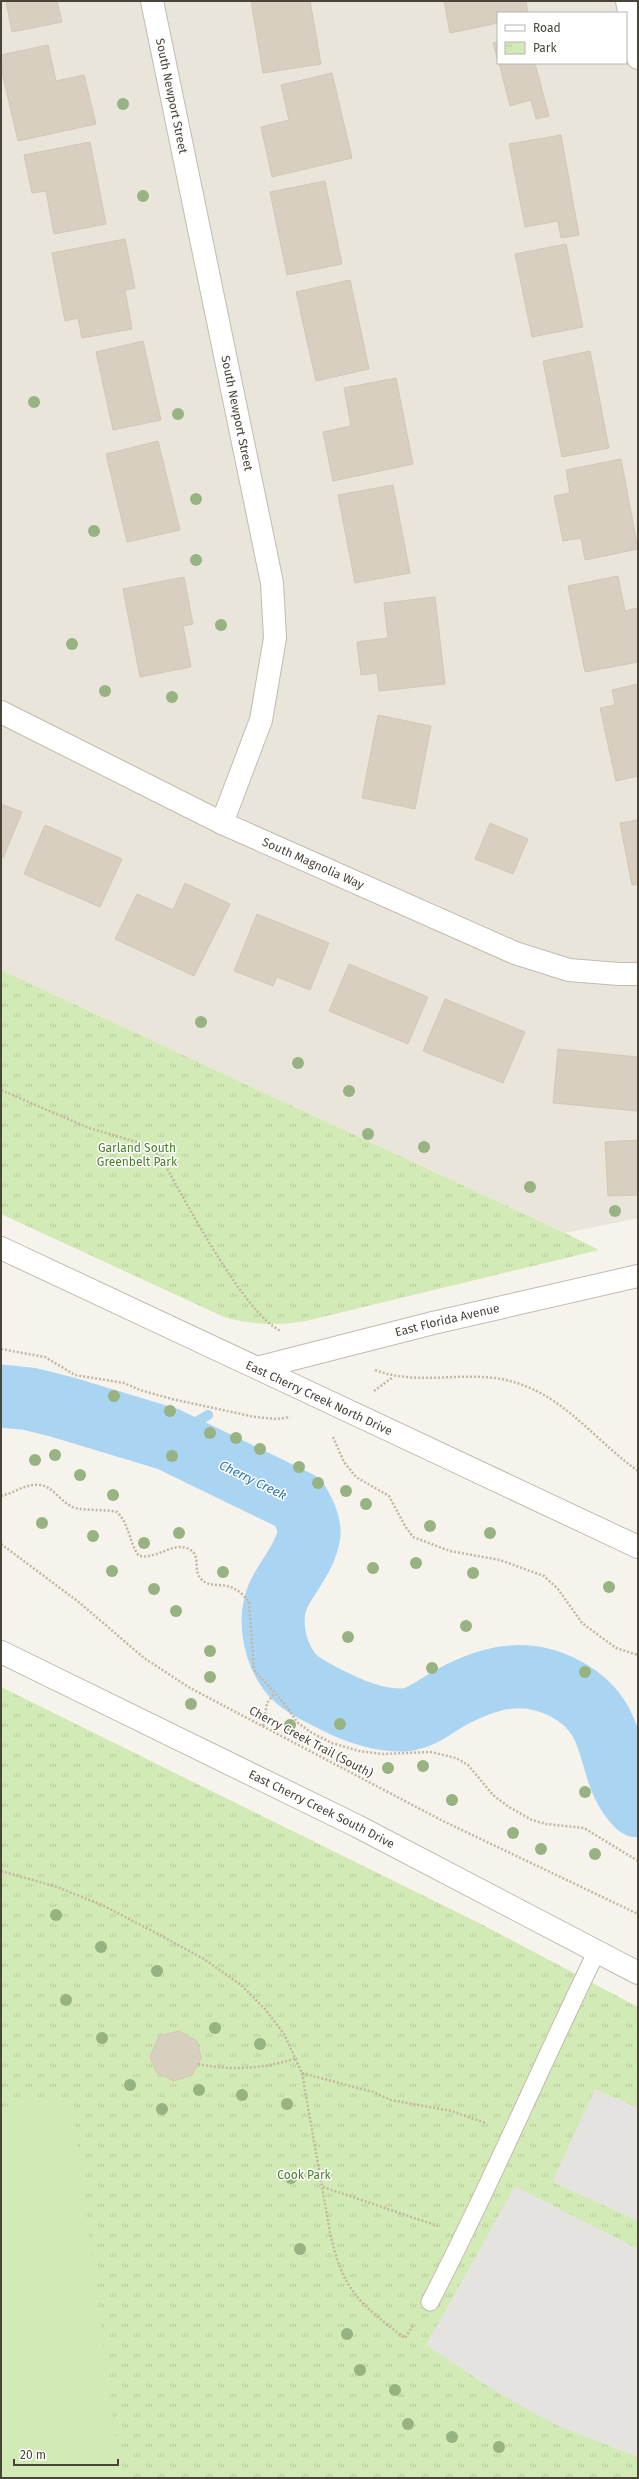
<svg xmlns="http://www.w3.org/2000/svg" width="639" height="2479" font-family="'Fira Sans',sans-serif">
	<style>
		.residential { fill: #eae5da; fill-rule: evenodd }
		.park { fill: url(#park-tufts) }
		.garden { fill: #d2eab5 }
		.parking { fill: #e5e3e0 }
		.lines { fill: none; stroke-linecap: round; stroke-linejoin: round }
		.stream { stroke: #a9d4f2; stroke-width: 10 }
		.river { stroke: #a9d4f2; stroke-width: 63 }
		.building { fill: #d8cfc1; stroke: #d3c7b4 }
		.service-casing { stroke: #c2bbae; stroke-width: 19 }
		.minor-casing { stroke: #c2bbae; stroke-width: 24 }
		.tertiary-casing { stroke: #c2bbae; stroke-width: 24 }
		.path { stroke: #c4b79f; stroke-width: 2.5; stroke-dasharray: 2 2; stroke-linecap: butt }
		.service { stroke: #fff; stroke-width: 17 }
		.minor { stroke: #fff; stroke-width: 22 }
		.tertiary { stroke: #fff; stroke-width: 22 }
		.tree { fill: #97b381 }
		.labels { text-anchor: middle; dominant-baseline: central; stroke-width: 3; stroke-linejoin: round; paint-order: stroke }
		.street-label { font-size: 12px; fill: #4b4439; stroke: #fff }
		.park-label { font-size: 12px; fill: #4a7f2a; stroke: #fff }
		.water-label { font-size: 13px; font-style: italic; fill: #2e7ab2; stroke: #fff }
	</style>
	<defs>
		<pattern id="park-tufts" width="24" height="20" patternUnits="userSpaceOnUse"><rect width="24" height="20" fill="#d2eab5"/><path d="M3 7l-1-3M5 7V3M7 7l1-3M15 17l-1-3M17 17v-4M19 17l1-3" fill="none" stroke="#b6ca9c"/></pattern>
	</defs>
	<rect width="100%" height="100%" fill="#f6f3ec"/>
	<path class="residential" d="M1 1H638V1218L565 1233 1 970ZM498 13H626V63H498Z"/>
	<path class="park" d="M1 970 565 1233 599 1250 306 1321C277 1326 252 1325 224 1317L1 1214Z
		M1 1687 479 1923 638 2007V2478H1Z"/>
	<path class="garden" d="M71 2097 121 2478H1V2107Z"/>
	<path class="parking" d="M595 2089 638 2108V2221L552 2182Z
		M515 2186 638 2249V2457L556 2425 498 2393 426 2345Z"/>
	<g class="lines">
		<path class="stream" d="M168 1439 208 1415"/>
		<path class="river" d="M1 1396 30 1399 62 1407 168 1439 298 1502C303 1511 310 1523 309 1534 306 1555 291 1572 281 1590 267 1614 273 1649 289 1671 299 1685 320 1694 336 1702 356 1712 382 1721 405 1720 423 1718 435 1706 450 1698 489 1677 525 1667 566 1689 624 1720 603 1772 638 1806"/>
	</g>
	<path class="building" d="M6 1H57L62 22 12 32Z
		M251 1H310L321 64 263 73Z
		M444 1H526L528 13H498V23L450 33Z
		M498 42V61L493 43Z
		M48 45 56 81 84 75 96 124 18 141 1 68V55Z
		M499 63H535L549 116 536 119 531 100 510 106Z
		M332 73 352 158 272 177 261 127 289 120 281 85Z
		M561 135 579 235 561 238 558 221 525 227 509 144Z
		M90 142 106 224 54 234 46 191 32 193 24 155Z
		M325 181 342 264 287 275 270 192Z
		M125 239 135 288 125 290 132 329 82 338 78 318 65 321 52 253Z
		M566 244 583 327 532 337 515 254Z
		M350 280 369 369 316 381 296 292Z
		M143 341 161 420 113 430 96 352Z
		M590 351 609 448 562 457 543 361Z
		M396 378 413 464 333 481 323 432 351 426 344 388Z
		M158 441 180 530 127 542 106 454Z
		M621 459 638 549 585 560 581 538 563 541 554 496 570 493 566 470Z
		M393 485 410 573 355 583 338 495Z
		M618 576 625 611 638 608V662L585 672 568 586Z
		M184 577 193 624 183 626 191 667 140 677 123 589Z
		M435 597 445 684 379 691 377 673 361 675 357 642 388 638 384 603Z
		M638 684V776L616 781 600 708 615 705 612 690Z
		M378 715 431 726 415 809 362 798Z
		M1 804 22 812 3 858 1 857Z
		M638 820V884L632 885 620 823Z
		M490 823 528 839 513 874 475 859Z
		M45 825 122 859 100 907 24 874Z
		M185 883 230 904 194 976 115 939 137 894 173 910Z
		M257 914 329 943 310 990 277 977 273 986 234 971Z
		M349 964 428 997 408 1044 329 1011Z
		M445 999 525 1032 503 1083 423 1051Z
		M558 1049 638 1057V1111L553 1103Z
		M638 1140V1195L608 1196 605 1142Z
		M179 2031 197 2041 201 2058 192 2075 174 2081 156 2072 150 2057 159 2036Z"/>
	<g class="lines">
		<defs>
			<path id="service" d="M430 2302C490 2187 540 2067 597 1951"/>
			<g id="minor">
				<path id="s1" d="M152 1 272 583 275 638 261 720 222 823"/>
				<path id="s2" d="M1 712 222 823 515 953 569 970 619 974H638"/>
				<path d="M257 1368 638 1547"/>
			</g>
			<g id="tertiary">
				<path d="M627 1 638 58"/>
				<path id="s3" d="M1 1248 257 1368 433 1323 638 1276"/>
				<path id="s4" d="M1 1652 357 1826 638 1973"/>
			</g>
		</defs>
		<use href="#service" class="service-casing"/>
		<use href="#minor" class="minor-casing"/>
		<use href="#tertiary" class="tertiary-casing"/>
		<path class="path" d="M1 1090 89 1128 140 1143 154 1150 165 1165C186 1202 245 1315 281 1331
			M1 1349 45 1357 75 1375 124 1383 140 1390 172 1399 255 1417 277 1419 290 1417
			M375 1370C414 1385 454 1373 495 1378 559 1387 590 1437 638 1471
			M374 1391 393 1377
			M333 1437 344 1462 356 1477 389 1496 405 1526 413 1537 450 1551 500 1560 544 1576 558 1589 582 1623 616 1648 638 1655
			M1 1496C14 1493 27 1483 40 1485 55 1487 61 1504 76 1508 89 1511 104 1509 117 1512 130 1525 129 1543 139 1556 157 1559 172 1543 186 1548 203 1553 192 1570 201 1579 213 1592 229 1575 249 1602L254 1670 283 1702 298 1723 312 1733 332 1743 359 1751 383 1754 431 1752 456 1758 468 1765 493 1795 509 1807 532 1820 546 1824 584 1828 638 1861
			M1 1544 80 1603 144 1658 190 1688 443 1821 638 1914
			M263 1726 267 1703 274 1694
			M1 1871 57 1887 102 1905 156 1933 204 1959 241 1985 265 2009 284 2034 302 2073 330 2232C342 2289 359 2304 405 2338L414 2324
			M198 2064C233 2071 263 2069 297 2058
			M302 2073 373 2092 391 2100 451 2111 486 2123
			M323 2187 438 2226"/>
		<use href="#service" class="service"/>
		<use href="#minor" class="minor"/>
		<use href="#tertiary" class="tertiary"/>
	</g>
	<g class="tree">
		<circle cx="123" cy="104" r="6"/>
		<circle cx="143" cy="196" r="6"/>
		<circle cx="34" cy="402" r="6"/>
		<circle cx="178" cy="414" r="6"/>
		<circle cx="196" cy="499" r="6"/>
		<circle cx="94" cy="531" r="6"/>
		<circle cx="196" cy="560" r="6"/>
		<circle cx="221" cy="625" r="6"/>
		<circle cx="72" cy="644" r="6"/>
		<circle cx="105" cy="691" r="6"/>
		<circle cx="172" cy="697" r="6"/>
		<circle cx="201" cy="1022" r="6"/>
		<circle cx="298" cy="1063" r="6"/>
		<circle cx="349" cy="1091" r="6"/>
		<circle cx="368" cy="1134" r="6"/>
		<circle cx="424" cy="1147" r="6"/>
		<circle cx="530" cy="1187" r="6"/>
		<circle cx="615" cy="1211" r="6"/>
		<circle cx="114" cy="1396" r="6"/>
		<circle cx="170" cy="1411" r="6"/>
		<circle cx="210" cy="1433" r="6"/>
		<circle cx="236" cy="1438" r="6"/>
		<circle cx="260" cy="1449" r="6"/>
		<circle cx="55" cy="1455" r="6"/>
		<circle cx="172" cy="1456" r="6"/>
		<circle cx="35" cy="1460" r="6"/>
		<circle cx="299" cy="1467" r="6"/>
		<circle cx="80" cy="1475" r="6"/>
		<circle cx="318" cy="1483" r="6"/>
		<circle cx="346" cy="1491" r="6"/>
		<circle cx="113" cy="1495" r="6"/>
		<circle cx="366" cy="1504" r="6"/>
		<circle cx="42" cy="1523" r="6"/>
		<circle cx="430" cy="1526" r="6"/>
		<circle cx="179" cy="1533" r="6"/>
		<circle cx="490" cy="1533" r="6"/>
		<circle cx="93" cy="1536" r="6"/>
		<circle cx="144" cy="1543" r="6"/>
		<circle cx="416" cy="1563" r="6"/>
		<circle cx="373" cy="1568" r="6"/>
		<circle cx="112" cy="1571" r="6"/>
		<circle cx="223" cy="1572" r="6"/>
		<circle cx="473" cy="1573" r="6"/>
		<circle cx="609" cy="1587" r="6"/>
		<circle cx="154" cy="1589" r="6"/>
		<circle cx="176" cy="1611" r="6"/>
		<circle cx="466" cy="1626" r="6"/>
		<circle cx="348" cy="1637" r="6"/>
		<circle cx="210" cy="1651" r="6"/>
		<circle cx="432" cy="1668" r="6"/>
		<circle cx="585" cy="1672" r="6"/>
		<circle cx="210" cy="1677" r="6"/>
		<circle cx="191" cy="1704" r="6"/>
		<circle cx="340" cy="1724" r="6"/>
		<circle cx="290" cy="1725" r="6"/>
		<circle cx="423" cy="1766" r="6"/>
		<circle cx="388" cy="1768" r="6"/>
		<circle cx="585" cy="1792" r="6"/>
		<circle cx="452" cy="1800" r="6"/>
		<circle cx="513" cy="1833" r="6"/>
		<circle cx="541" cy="1849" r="6"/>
		<circle cx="595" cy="1854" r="6"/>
		<circle cx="56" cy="1915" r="6"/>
		<circle cx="101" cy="1947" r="6"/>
		<circle cx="157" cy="1971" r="6"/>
		<circle cx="66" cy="2000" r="6"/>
		<circle cx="215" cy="2028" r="6"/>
		<circle cx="102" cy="2038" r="6"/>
		<circle cx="260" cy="2044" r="6"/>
		<circle cx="130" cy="2085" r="6"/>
		<circle cx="199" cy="2090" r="6"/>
		<circle cx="242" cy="2095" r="6"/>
		<circle cx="287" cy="2104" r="6"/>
		<circle cx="162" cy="2109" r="6"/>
		<circle cx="291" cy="2178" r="6"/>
		<circle cx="300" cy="2249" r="6"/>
		<circle cx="347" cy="2334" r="6"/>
		<circle cx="360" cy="2370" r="6"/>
		<circle cx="395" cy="2390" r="6"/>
		<circle cx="408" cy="2424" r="6"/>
		<circle cx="452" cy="2437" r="6"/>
		<circle cx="499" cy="2447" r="6"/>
	</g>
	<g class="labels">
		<g class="street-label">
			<text stroke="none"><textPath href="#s1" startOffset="97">South Newport Street</textPath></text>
			<text stroke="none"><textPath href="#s1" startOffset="421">South Newport Street</textPath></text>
			<text stroke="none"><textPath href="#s2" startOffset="347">South Magnolia Way</textPath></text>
			<text stroke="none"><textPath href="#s3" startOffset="479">East Florida Avenue</textPath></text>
			<text transform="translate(319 1398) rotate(25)">East Cherry Creek North Drive</text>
			<text transform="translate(311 1742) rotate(28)">Cherry Creek Trail (South)</text>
			<text stroke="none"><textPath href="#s4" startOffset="357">East Cherry Creek South Drive</textPath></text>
		</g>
		<g class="park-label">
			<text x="137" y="1148">Garland South<tspan x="137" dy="14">Greenbelt Park</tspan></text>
			<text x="304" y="2175">Cook Park</text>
		</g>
		<g class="water-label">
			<text transform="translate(253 1480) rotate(26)">Cherry Creek</text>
		</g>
	</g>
	<rect width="639" height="2479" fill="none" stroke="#4b4439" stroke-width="4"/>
	<rect x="497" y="12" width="130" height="52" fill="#ffffff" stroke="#b7b4b0"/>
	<rect x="505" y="25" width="20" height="6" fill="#ffffff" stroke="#b7b4b0"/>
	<text x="533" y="32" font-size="12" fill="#4b4439">Road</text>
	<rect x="505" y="42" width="20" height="12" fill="url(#park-tufts)" stroke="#b7b4b0"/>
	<text x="533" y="52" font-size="12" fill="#4b4439">Park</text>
	<path d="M14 2459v6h104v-6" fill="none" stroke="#4b4439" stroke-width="2"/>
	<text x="20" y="2459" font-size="12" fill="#4b4439" stroke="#ffffff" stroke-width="3" paint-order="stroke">20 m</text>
</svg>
